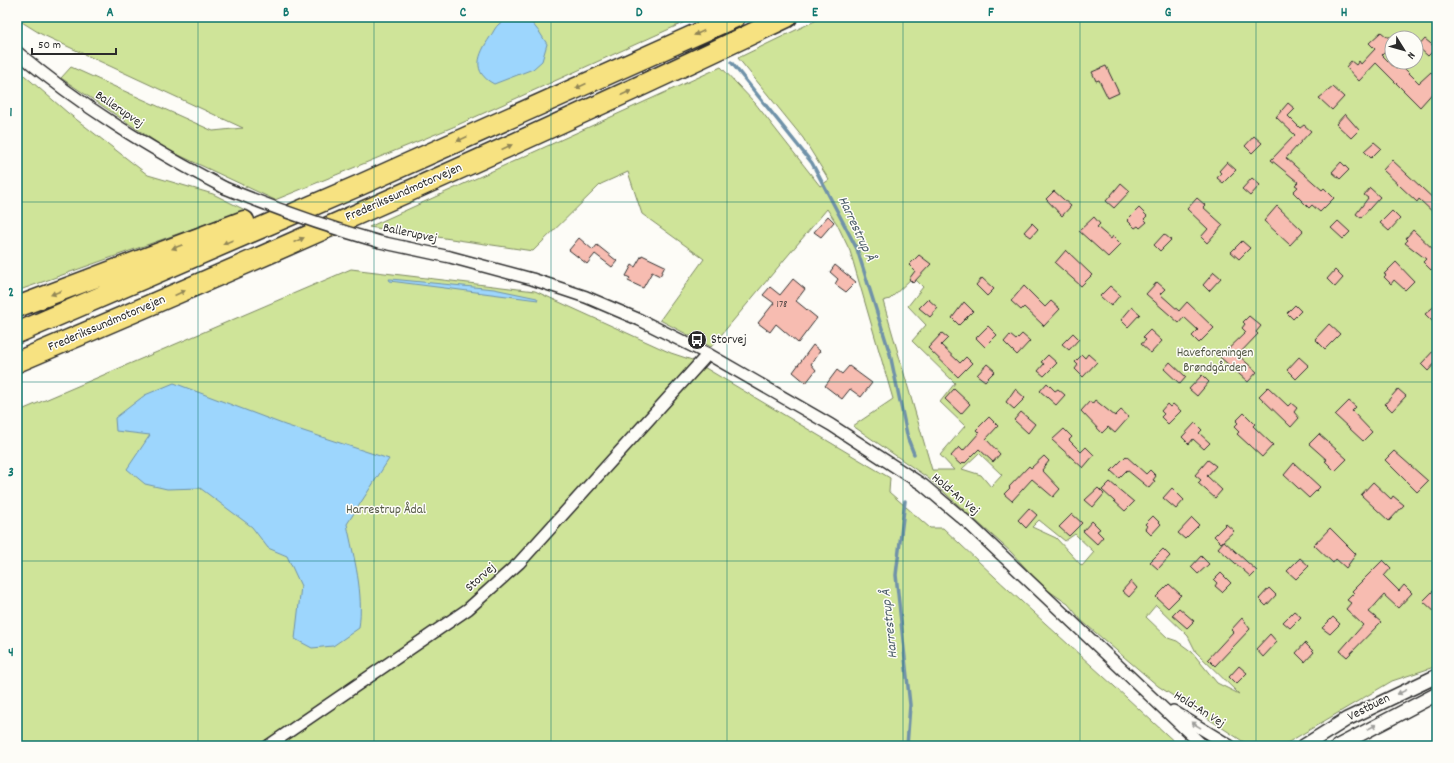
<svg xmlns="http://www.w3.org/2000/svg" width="1454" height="763" font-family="Dekko,sans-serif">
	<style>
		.green { fill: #cfe499; stroke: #7d8862; fill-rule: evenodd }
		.water { fill: #9dd6fd; stroke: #6f92a9 }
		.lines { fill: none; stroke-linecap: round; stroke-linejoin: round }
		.stream { stroke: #6f92a9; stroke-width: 3.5 }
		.building { fill: #f7bcb1; stroke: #2b2b2b }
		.minor-casing { stroke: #2b2b2b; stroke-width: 14 }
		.tertiary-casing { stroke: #2b2b2b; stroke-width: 16 }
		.motorway-casing { stroke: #2b2b2b; stroke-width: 23 }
		.minor { stroke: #fdfcf7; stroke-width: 11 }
		.tertiary { stroke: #fdfcf7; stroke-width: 13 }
		.motorway { stroke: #f7e281; stroke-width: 20 }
		.minor-bridge-casing { stroke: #2b2b2b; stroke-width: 14; stroke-linecap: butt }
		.minor-bridge { stroke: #fdfcf7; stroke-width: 11 }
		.oneway { fill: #918656 }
		.oneway2 { fill: #9e9e9b }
		.grid { fill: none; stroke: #0f766e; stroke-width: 1; stroke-opacity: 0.55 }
		.labels { text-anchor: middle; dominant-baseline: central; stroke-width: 3; stroke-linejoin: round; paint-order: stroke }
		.number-label { font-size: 11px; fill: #5e4f4c }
		.street-label { font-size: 13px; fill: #2b2b2b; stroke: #fdfcf7 }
		.poi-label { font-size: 13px; fill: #2b2b2b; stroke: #fdfcf7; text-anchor: start }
		.park-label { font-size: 13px; fill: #545946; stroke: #fdfcf7 }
		.water-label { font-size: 14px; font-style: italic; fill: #4d5e6a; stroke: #fdfcf7 }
		.neatline { fill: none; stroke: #0f766e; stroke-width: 1.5 }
		.grid-label { font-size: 13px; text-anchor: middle; font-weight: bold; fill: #0f766e }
	</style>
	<rect width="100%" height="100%" fill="#fdfcf7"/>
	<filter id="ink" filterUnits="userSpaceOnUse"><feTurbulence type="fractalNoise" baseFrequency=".025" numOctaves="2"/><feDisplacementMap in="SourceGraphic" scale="8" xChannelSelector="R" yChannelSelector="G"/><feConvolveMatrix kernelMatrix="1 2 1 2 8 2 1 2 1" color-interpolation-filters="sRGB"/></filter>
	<g filter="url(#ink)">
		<path class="green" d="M17 17H696L453 127 275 200 168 150 61 78 71 67 213 131 243 128 41 34 17 19Z
			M823 17H1437V666L1392 681 1282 746H1250L1158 686 1082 621 1068 604 1043 587 1011 552 928 478 853 426 893 399 850 251 837 224 827 209 711 347 660 320 704 259 642 214 628 172 601 184 533 251 369 227 721 67 755 103 820 186 829 180 803 138 738 58ZM1392 38H1416V62H1392ZM913 277 923 287 908 306 926 325 912 341 955 383 940 402 965 426 940 455 954 470H932L883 301 890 299ZM979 453 1002 475 991 487 981 475 962 469ZM1039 520 1065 541 1075 534 1094 552 1082 566 1056 538 1032 527ZM1156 605 1188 636 1196 652 1239 694 1217 683 1192 652 1177 641 1168 638 1146 617Z
			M17 69 68 113 148 175 213 194 245 210 17 291Z
			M351 269 535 291 671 353 692 360 890 478 889 492 930 528H943C1020 602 1101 673 1179 746H17V412Z"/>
		<path class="water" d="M513 17 528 18 540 33 547 44 542 61 533 69 494 84C471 72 478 55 490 37 493 33 495 27 499 24 502 21 509 19 513 17Z
			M391 279 494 289 537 298 538 300 390 281 389 279Z
			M174 383 285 425 389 459 347 524C354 559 364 592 359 628L333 646 312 648 295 639 301 586 287 556 268 548 252 527 200 488 167 489 145 484 127 469 150 435 116 431 115 418 145 395Z"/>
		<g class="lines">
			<path class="stream" d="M693 17 694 18
				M731 62 812 163 857 249 890 354 908 439 914 454
				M905 501 896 575 910 705 907 746"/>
		</g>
		<path class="building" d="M1381 32 1387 37H1392V45L1382 55 1396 69 1401 65 1419 83 1431 72 1437 78V88L1420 107 1376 63 1359 81 1346 67 1351 61 1356 65 1359 61 1361 64 1375 49 1369 43Z
			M1425 39 1436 48 1428 56 1418 47Z
			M1106 66 1119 93 1108 98 1099 80 1096 81 1092 72Z
			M1333 87 1344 97 1332 110 1319 98Z
			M1288 103 1295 109 1288 116 1300 128 1304 125 1311 131 1286 158 1322 190 1324 188 1334 198 1320 212 1312 205 1309 208 1293 192 1298 187 1295 185 1298 182 1271 160 1295 135 1276 117Z
			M1345 114 1359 130 1351 138 1336 124Z
			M1254 136 1262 143 1252 153 1245 146Z
			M1374 142 1381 148 1371 158 1364 151Z
			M1392 160 1437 202V216L1419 199 1417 202 1383 170Z
			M1227 162 1236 170 1223 183 1217 178 1221 173 1219 171Z
			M1341 162 1349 170 1340 179 1332 172Z
			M1252 178 1260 185 1250 196 1242 189Z
			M1121 183 1130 191 1114 208 1106 201Z
			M1370 188 1380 197 1361 218 1356 214 1368 198 1364 195Z
			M1054 191 1071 206 1062 216 1046 199Z
			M1197 198 1205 205 1203 207 1223 225 1207 243 1201 237 1208 229 1187 209Z
			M1277 206 1303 231 1290 245 1264 221Z
			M1139 208 1147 216 1144 219 1147 222 1140 228 1138 226 1135 228 1127 220Z
			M1392 211 1400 219 1389 231 1380 223Z
			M828 216 834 222 821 237 814 232Z
			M1094 217 1100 224 1097 227 1111 239 1113 236 1121 244 1108 257 1079 231Z
			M1338 221 1350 232 1343 239 1331 228Z
			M1032 223 1038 229 1031 237 1024 232Z
			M1413 230 1437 253V264L1431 270 1423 262 1426 259 1405 243 1408 240 1406 238Z
			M1164 234 1171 240 1160 251 1154 245Z
			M579 238 593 250 597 245 617 261 612 267 595 254 587 264 569 250Z
			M1242 241 1250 248 1239 259 1231 252Z
			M1066 250 1092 275 1081 286 1055 263Z
			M642 255 665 266 660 276 652 272 643 288 628 281 630 278 626 276 632 265 635 267Z
			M919 255 931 264 913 283 909 279 915 271 909 265Z
			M1396 262 1414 281 1405 290 1394 280 1391 284 1384 277 1386 275 1384 274Z
			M835 265 856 282 846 292 835 284 838 279 830 272Z
			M1335 270 1343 278 1335 287 1327 279Z
			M1214 272 1221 278 1209 291 1203 285Z
			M982 278 994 289 987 296 976 285Z
			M793 279 805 289 796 301 817 318 798 343 776 324 770 332 758 323 774 303 763 295 770 287 780 295Z
			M1157 282 1165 289 1160 294 1179 311 1187 302 1214 328 1199 343 1192 336 1198 330 1184 317 1179 323 1146 294Z
			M1024 286 1045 307 1051 301 1060 309 1044 326 1024 307 1021 310 1011 301Z
			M1110 286 1120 295 1111 306 1100 296Z
			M928 299 938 308 930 317 919 308Z
			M964 302 973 311 959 325 952 318Z
			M1437 304V326L1425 314Z
			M1295 305 1301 311 1293 319 1287 313Z
			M1132 307 1140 314 1128 327 1121 320Z
			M1249 316 1261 326 1256 332 1258 334 1238 355 1257 372 1248 382 1220 357 1246 332 1242 328 1245 324 1243 322Z
			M1329 324 1340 334 1325 349 1315 339Z
			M988 326 997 335 985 347 976 338Z
			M1150 330 1162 341 1151 353 1141 344 1146 340 1143 337Z
			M942 333 948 338 941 345 960 363 966 357 972 363 958 377 928 348Z
			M1073 333 1079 339 1069 350 1062 344Z
			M1022 334 1030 341 1017 355 1004 342 1010 335 1016 340Z
			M813 345 820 351 811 364 816 370 806 383 793 372Z
			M1437 347V361L1428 371 1421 364Z
			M1088 354 1097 362 1083 377 1075 369 1078 365 1075 362 1082 355 1085 358Z
			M1048 355 1057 363 1044 376 1038 371 1044 364 1041 362Z
			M1299 357 1309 366 1296 379 1287 370Z
			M1170 362 1186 377 1180 384 1164 369Z
			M987 364 995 371 985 381 977 375Z
			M849 366 872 383 861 397 850 389 842 399 825 386 837 370 842 374Z
			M1202 375 1209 382 1197 396 1189 389Z
			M1047 383 1055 391 1058 389 1065 395 1056 405 1040 391Z
			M1268 387 1288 406 1291 403 1297 408 1294 412 1299 418 1291 427 1259 396Z
			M954 389 970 404 961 414 945 399Z
			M1015 389 1025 398 1014 409 1006 402Z
			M1398 389 1406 396 1392 411 1385 404Z
			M1095 400 1115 416 1121 410 1129 417 1115 433 1108 427 1102 433 1081 411 1090 401 1092 404Z
			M1349 401 1356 407 1352 411 1372 432 1363 441 1335 415Z
			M1167 404 1170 407 1173 404 1181 411 1168 424 1161 417 1164 414 1161 411Z
			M1021 412 1035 424 1028 433 1014 420Z
			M1244 413 1255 424 1253 426 1273 445 1262 457 1237 434 1239 432 1234 427 1238 423 1236 421Z
			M989 417 998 426 986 439 1000 454 993 462 979 449 965 463 964 462 961 465 951 456 959 447 963 451 979 433 976 430Z
			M1195 423 1202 430 1199 433 1210 443 1204 449 1193 439 1189 444 1182 437Z
			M1064 429 1072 437 1069 440 1081 452 1086 447 1094 455 1083 468 1052 440Z
			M1319 434 1347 459 1335 471 1325 461 1327 460 1309 444Z
			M1394 451 1428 481 1417 492 1385 460Z
			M1044 456 1049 461 1042 470 1060 489 1053 497 1032 479 1012 501 1004 494 1010 488 1009 487 1029 466 1031 468Z
			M1126 456 1146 474 1150 470 1156 476 1153 480 1155 481 1149 488 1127 470 1119 478 1111 471Z
			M1208 460 1216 466 1207 476 1222 490 1215 498 1198 483 1201 480 1195 475Z
			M1294 463 1320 487 1309 498 1284 475Z
			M1110 482 1134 502 1125 511 1102 490Z
			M1373 482 1391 499 1393 496 1404 505 1389 521 1361 495Z
			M1098 488 1104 494 1093 507 1085 500Z
			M1172 488 1184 500 1176 509 1163 498Z
			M1029 508 1037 515 1026 528 1018 520Z
			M1072 514 1082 523 1069 536 1059 527Z
			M1153 516 1161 524 1151 535 1145 529 1147 526 1145 524Z
			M1192 518 1199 525 1185 539 1178 533Z
			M1092 521 1100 529 1097 531 1103 537 1097 544 1083 531Z
			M1226 524 1234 531 1221 543 1214 536Z
			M1330 528 1356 554 1346 568 1336 559 1333 563 1314 545Z
			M1224 541 1257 571 1251 577 1218 548Z
			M1163 549 1170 556 1158 569 1150 562Z
			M1201 556 1209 564 1198 574 1191 567Z
			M1300 558 1309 566 1296 579 1287 571Z
			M1383 560 1391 568 1384 576 1399 591 1404 585 1412 593 1398 608 1384 595 1369 612 1381 622 1347 657 1340 651 1363 625 1346 609 1351 603 1347 600 1354 593 1352 591Z
			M1221 573 1231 583 1222 592 1215 586 1217 583 1214 580Z
			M1131 581 1137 588 1129 597 1122 591Z
			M1169 584 1181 595 1168 608 1156 597Z
			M1437 587V614L1423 601Z
			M1269 588 1276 595 1266 606 1259 599Z
			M1179 608 1194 621 1187 628 1172 615Z
			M1294 611 1301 617 1290 628 1283 622Z
			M1333 617 1340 624 1330 634 1322 628Z
			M1242 618 1250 629 1215 666 1208 659 1233 632 1231 630Z
			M1270 634 1277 642 1263 657 1256 649Z
			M1305 643 1314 652 1305 662 1296 653Z
			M1239 666 1247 673 1236 684 1229 677Z"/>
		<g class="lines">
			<defs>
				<path id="minor" d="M17 52C82 107 149 148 225 188
					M380 242 450 257 532 279 586 297 640 320 708 354 831 425 923 485 968 523 1203 746
					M1173 711 1230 746
					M268 746 468 609 519 563 708 354"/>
				<path id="tertiary" d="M1304 746 1347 719 1437 676
					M1338 746 1437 694"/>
				<path id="motorway" d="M17 307 244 221
					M17 333 360 185 735 17
					M17 362C276 252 533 138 787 17"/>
			</defs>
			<use href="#minor" class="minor-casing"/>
			<use href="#tertiary" class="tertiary-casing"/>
			<use href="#motorway" class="motorway-casing"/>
			<use href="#minor" class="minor"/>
			<use href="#tertiary" class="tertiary"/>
			<use href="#motorway" class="motorway"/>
			<defs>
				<path id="minor-bridge" d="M225 188C276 209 327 227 380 242"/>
			</defs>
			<use href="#minor-bridge" class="minor-bridge-casing"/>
			<use href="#minor-bridge" class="minor-bridge"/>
		</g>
		<defs><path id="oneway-solid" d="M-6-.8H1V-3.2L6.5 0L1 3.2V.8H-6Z"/></defs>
		<g class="oneway">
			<use href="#oneway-solid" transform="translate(699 33) rotate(156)"/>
			<use href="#oneway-solid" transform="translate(581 86) rotate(156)"/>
			<use href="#oneway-solid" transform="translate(626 93) rotate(-25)"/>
			<use href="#oneway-solid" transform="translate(462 139) rotate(156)"/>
			<use href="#oneway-solid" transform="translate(507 147) rotate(-24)"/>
			<use href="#oneway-solid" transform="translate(299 240) rotate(-24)"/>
			<use href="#oneway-solid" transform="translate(228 242) rotate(157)"/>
			<use href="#oneway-solid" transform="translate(177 247) rotate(159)"/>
			<use href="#oneway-solid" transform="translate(56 293) rotate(159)"/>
			<use href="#oneway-solid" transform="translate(180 293) rotate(-24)"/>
		</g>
		<g class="oneway2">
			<use href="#oneway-solid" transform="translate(1402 692) rotate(154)"/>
			<use href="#oneway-solid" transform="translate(1196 725) rotate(-148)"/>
			<use href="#oneway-solid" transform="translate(1372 727) rotate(-27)"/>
		</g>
	</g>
	<path class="grid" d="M198 17V746M374 17V746M551 17V746M727 17V746M903 17V746M1080 17V746M1256 17V746M17 202H1437M17 382H1437M17 561H1437"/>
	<defs>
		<symbol id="bus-disc" viewBox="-11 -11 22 22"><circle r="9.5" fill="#2b2b2b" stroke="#fdfcf7"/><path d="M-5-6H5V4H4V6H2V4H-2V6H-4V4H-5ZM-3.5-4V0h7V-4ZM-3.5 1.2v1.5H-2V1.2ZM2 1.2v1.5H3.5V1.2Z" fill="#fff"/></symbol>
	</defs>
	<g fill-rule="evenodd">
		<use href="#bus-disc" x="686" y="329" width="22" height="22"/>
	</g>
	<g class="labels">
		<g class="number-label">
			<text x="782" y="305">178</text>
		</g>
		<g class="street-label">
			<text transform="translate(119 110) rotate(34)">Ballerupvej</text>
			<text transform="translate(404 193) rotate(-24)">Frederikssundmotorvejen</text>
			<text transform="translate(410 234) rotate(12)">Ballerupvej</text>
			<text transform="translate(107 324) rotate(-23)">Frederikssundmotorvejen</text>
			<text transform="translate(955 495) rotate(40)">Hold-An Vej</text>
			<text transform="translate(481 578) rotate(-42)">Storvej</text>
			<text transform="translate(1369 708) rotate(-27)">Vestbuen</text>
			<text transform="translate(1199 710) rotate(32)">Hold-An Vej</text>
		</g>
		<g class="poi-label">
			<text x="711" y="340">Storvej</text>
		</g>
		<g class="park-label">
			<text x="1215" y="353">Haveforeningen<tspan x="1215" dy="15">Brøndgården</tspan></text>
			<text x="386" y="510">Harrestrup Ådal</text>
		</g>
		<g class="water-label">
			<text transform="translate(856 229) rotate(65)">Harrestrup Å</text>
			<text transform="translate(890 624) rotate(-96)">Harrestrup Å</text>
		</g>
	</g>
	<rect width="1454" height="763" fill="none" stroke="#fdfcf7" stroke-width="44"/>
	<g transform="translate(1404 50) rotate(127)"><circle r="19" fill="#fdfcf7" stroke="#a9a8a5"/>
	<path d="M0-3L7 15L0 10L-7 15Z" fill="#2b2b2b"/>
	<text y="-6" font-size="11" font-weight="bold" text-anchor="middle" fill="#2b2b2b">N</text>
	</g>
	<path d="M32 48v6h84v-6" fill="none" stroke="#2b2b2b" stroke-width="2"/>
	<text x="38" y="48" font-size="12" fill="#2b2b2b" stroke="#fdfcf7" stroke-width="3" paint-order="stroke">50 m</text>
	<rect x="22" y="22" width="1410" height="719" class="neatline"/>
	<g class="grid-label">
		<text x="110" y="16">A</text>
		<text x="286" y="16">B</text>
		<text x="463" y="16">C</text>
		<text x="639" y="16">D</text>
		<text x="815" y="16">E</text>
		<text x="991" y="16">F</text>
		<text x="1168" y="16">G</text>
		<text x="1344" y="16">H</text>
		<text x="11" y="116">1</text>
		<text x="11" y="296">2</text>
		<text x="11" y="476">3</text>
		<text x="11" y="656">4</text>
	</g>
</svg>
